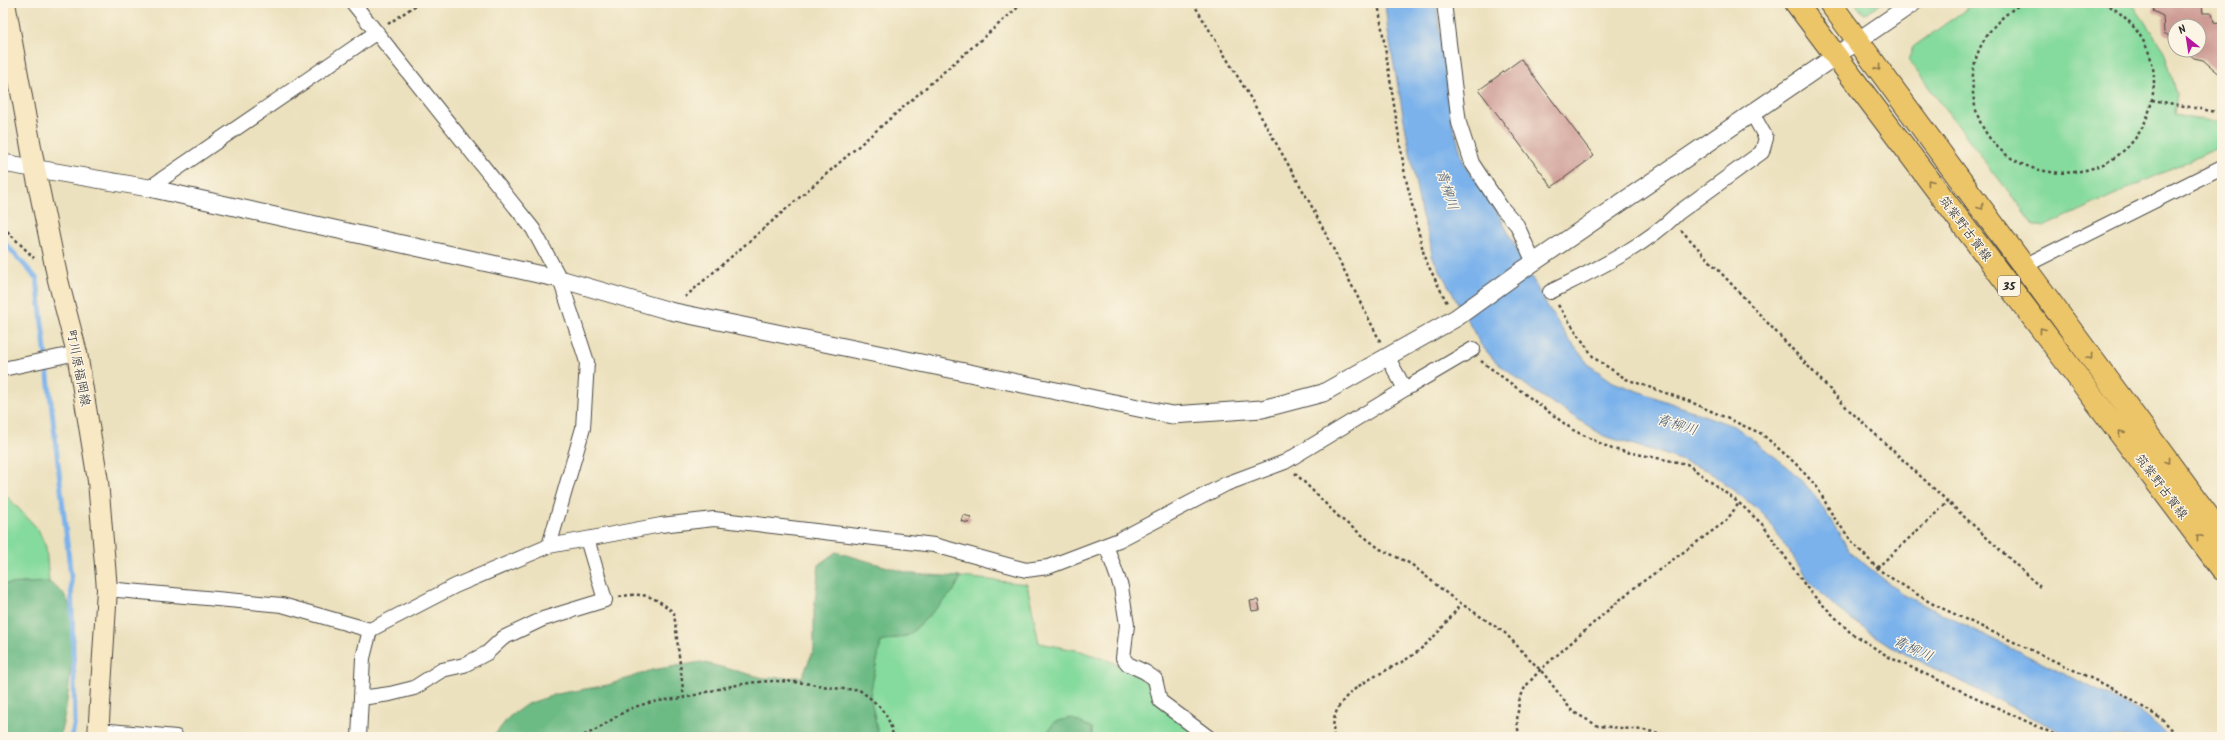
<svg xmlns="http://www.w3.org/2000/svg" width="2225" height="740" font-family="Kalam,'Klee One',sans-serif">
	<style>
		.green { fill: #85da9d; stroke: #588264 }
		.forest { fill: #6cba84; stroke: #4c7258 }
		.water { fill: #7cb2eb; stroke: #546e8b }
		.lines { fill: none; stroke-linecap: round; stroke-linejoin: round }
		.stream { stroke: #7cb2eb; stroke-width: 5 }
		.building { fill: #cd9b94 }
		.minor-casing { stroke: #484641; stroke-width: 16 }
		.tertiary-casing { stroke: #484641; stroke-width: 19 }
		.secondary-casing { stroke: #484641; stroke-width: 22 }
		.primary-casing { stroke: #484641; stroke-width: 24 }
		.path { stroke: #484641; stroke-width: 2.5; stroke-dasharray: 3 3; stroke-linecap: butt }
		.minor { stroke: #fff; stroke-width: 14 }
		.tertiary { stroke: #fff; stroke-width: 17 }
		.secondary { stroke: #f8e8c3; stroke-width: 20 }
		.primary { stroke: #edc569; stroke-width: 22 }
		.oneway { stroke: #8c784a }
		.labels { text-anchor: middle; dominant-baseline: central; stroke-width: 3; stroke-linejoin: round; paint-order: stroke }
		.shield { fill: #fcf5e5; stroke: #6a6863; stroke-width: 1 }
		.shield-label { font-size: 12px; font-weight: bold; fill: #2b2b2b }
		.street-label { font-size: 13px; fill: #2b2b2b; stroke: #fcf5e5 }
		.water-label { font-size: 14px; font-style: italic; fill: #475a6e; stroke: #fcf5e5 }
	</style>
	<rect width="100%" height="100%" fill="#fcf5e5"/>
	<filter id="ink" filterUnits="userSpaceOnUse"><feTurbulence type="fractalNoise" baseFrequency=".025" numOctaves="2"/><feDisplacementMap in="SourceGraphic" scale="8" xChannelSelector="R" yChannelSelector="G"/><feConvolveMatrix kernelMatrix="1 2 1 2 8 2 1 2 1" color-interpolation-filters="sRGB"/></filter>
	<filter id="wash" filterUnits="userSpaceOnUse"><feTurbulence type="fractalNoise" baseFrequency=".012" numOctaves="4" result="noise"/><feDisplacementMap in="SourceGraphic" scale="16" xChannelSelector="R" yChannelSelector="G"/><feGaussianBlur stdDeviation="0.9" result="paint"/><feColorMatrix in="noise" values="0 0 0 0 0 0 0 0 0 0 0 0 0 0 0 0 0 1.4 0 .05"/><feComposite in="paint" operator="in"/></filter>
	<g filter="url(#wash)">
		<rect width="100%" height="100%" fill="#ece1be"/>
		<path class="green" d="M1855 3H1882L1864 14Z
			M1975 3H2132L2164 51 2177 94 2174 114 2222 123V146L2043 227 2034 225 1908 60 1913 47Z
			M3 492 38 529 46 547 49 582 3 584Z
			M961 577 1027 584 1039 643 1081 651 1113 662 1145 681 1160 701 1204 737H1092V728L1054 722 1045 737H876L877 730 870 694 881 642 909 635 953 592Z"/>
		<path class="forest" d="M836 552 912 574 961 577 953 592 909 635 881 642 870 694 877 730 876 737H493L509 717 527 704 557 694 608 685 652 670 701 662 764 678 802 677 814 649V611L819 564Z
			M49 582C54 586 62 591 65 596 80 615 68 714 59 737H3V584Z
			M1071 718 1092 728V737H1045L1054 722Z"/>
		<path class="water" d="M1385 3H1436L1452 122 1464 163 1498 213 1543 299 1567 337 1589 365 1613 382 1736 427 1788 467 1814 494 1852 554 1902 594 2119 701 2144 715 2169 737H2071L1892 647 1872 634 1835 607 1809 581 1764 514 1707 470 1664 454 1604 436 1531 389 1496 362 1481 345 1432 256 1430 241 1421 213 1388 32Z"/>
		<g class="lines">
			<path class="stream" d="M3 241 37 279 71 577 75 721 72 737"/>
		</g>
		<g id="blocks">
			<path class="building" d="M2156 3H2197L2202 5 2203 13H2212L2214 22 2222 23V76L2203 60 2194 58 2184 50H2199V26H2175V39L2164 33 2163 16 2153 11Z
				M1521 59 1594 156 1552 187 1479 90Z
				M963 515 971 517 969 523 961 521Z
				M1258 600 1260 610 1252 611 1250 601Z"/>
		</g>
	</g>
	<g filter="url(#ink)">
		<use href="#blocks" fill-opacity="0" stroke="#484641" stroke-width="1"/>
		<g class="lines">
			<defs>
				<path id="minor" d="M353 3 533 229 560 279 587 362 583 428 549 546
					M1444 3 1459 123 1472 163 1501 207 1517 225 1534 263
					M149 188 377 32
					M2024 266 2222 167
					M1550 292C1594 270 1643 248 1678 213L1762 152 1766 138 1752 113
					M3 369 77 353
					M1405 389 1473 349
					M1106 545 1121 587 1127 625 1123 658 1128 664 1145 672 1155 679 1160 701 1208 737
					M107 589 282 605 370 630 455 586 549 546 661 525 714 519 934 545 1026 570 1048 567 1119 540 1226 484 1285 462 1405 389 1388 358
					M361 698 390 694 414 688 442 670 464 665 487 653 503 638 543 619 605 600 587 539
					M99 730 176 737
					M359 737 363 658 370 630"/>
				<path id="tertiary" d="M3 163 149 188 560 279 670 311 1172 415 1262 409 1323 393 1456 318 1524 269 1913 3"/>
				<path id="secondary" d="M5 3 35 169 58 280 77 353 98 481 107 589 98 737"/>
				<path id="primary" d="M1796 3 2222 569
					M1830 3 2222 535"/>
			</defs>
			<use href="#minor" class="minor-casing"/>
			<use href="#tertiary" class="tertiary-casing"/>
			<use href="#secondary" class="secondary-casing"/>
			<use href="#primary" class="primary-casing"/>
			<path class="path" d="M1193 3 1247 92 1310 203 1381 343
				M1378 3 1405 175 1425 259 1448 305
				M2023 3C1996 18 1976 43 1973 74 1963 200 2151 209 2154 80 2154 48 2132 17 2104 3
				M388 24 419 3
				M2152 100 2222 113
				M3 227 34 258
				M1681 230 1848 409 2040 587
				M685 297 1023 3
				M1558 305 1594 358 1626 379 1691 402 1762 434 1795 463 1817 487 1833 516 1853 543 1877 568 1888 576 1931 603 2116 690 2163 720 2179 737
				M1481 361 1573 430 1612 449 1687 464 1739 503 1762 524 1810 592 1851 633 1889 657 2060 737
				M1295 473 1340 518 1380 549 1411 564 1450 596 1505 633 1544 674 1572 711 1598 726 1644 730 1676 737
				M1877 568 1948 502
				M619 597C644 591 656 597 674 613L684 698C722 688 754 678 794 682 815 683 837 691 858 689 877 703 890 713 893 737
				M578 737C597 732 608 721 624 712 642 702 664 700 684 698
				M1334 737C1326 689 1383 676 1413 655 1432 641 1448 622 1461 603
				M1519 737 1517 721 1519 701 1525 687 1540 670 1630 591 1726 521 1739 503"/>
			<use href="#minor" class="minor"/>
			<use href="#tertiary" class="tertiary"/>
			<use href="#secondary" class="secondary"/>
			<use href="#primary" class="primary"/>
		</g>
		<defs><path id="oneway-chevron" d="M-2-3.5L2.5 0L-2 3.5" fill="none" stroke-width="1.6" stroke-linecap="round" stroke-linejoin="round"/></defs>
		<g class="oneway">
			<use href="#oneway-chevron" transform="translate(1878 68) rotate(53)"/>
			<use href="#oneway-chevron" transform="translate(1930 182) rotate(-127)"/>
			<use href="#oneway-chevron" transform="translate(1981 207) rotate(54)"/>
			<use href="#oneway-chevron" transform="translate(2042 330) rotate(-127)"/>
			<use href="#oneway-chevron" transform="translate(2090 357) rotate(54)"/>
			<use href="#oneway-chevron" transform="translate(2121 433) rotate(-127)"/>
			<use href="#oneway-chevron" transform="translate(2168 461) rotate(53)"/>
			<use href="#oneway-chevron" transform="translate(2199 537) rotate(-127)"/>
		</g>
	</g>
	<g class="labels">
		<rect class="shield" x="1998" y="276" width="22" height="20" rx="3"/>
		<g class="shield-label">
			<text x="2009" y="286">35</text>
		</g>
		<g class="street-label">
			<text transform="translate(1965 229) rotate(53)">筑紫野古賀線</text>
			<text transform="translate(78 368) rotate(79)">町川原福岡線</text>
			<text transform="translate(2161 487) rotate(53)">筑紫野古賀線</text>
		</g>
		<g class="water-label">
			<text transform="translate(1447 190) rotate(73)">青柳川</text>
			<text transform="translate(1677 425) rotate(17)">青柳川</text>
			<text transform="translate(1913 649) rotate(25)">青柳川</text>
		</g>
	</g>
	<rect width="2225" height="740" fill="none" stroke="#fcf5e5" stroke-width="16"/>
	<g transform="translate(2187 38) rotate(330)"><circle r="19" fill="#fcf5e5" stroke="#a8a49b"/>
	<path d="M0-3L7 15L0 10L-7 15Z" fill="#b5179e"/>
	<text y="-6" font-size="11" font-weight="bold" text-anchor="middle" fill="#2b2b2b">N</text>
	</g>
</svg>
